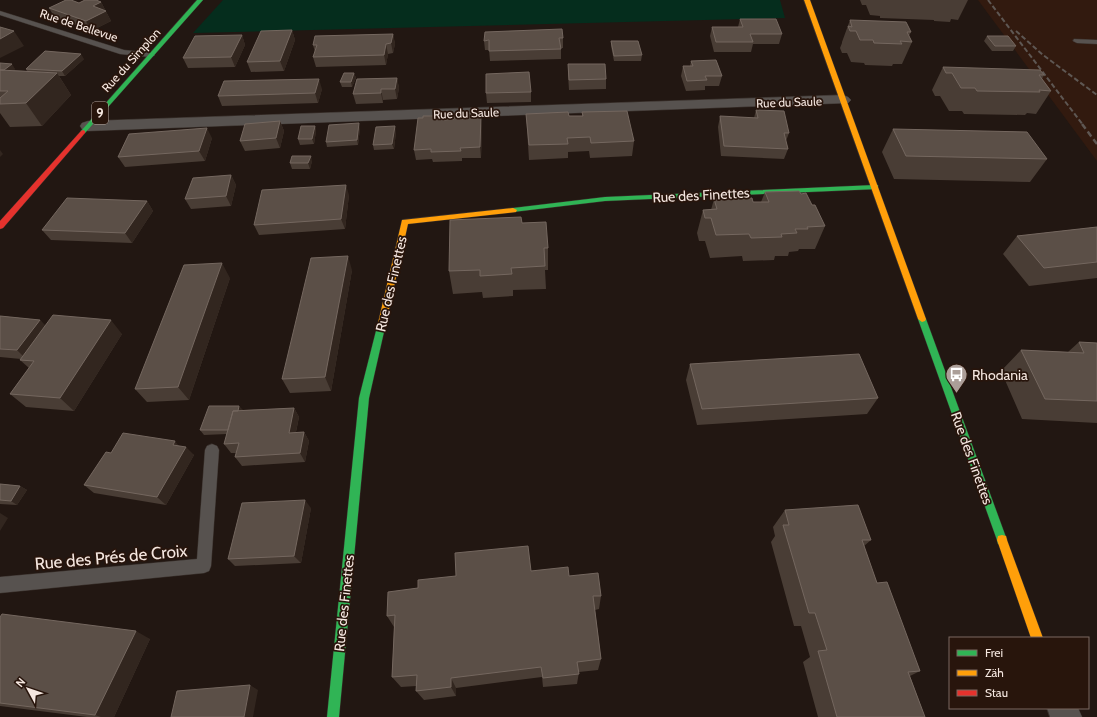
<svg xmlns="http://www.w3.org/2000/svg" width="1097" height="717" font-family="Cabin,sans-serif">
	<style>
		.built { fill: #321a0f }
		.green { fill: #052d1d }
		.lines { fill: none; stroke-linecap: round; stroke-linejoin: round }
		.lane-casing { stroke: #3a312c; stroke-width: 1 }
		.street-casing { stroke: #3a312c; stroke-width: 1 }
		.fast-casing { stroke: #3a312c; stroke-width: 1 }
		.slow-casing { stroke: #3a312c; stroke-width: 1 }
		.jam-casing { stroke: #3a312c; stroke-width: 1 }
		.lane { fill: #57524f; fill-rule: evenodd }
		.street { fill: #57524f; fill-rule: evenodd }
		.fast { fill: #30b455; fill-rule: evenodd }
		.slow { fill: #ff9f0a; fill-rule: evenodd }
		.jam { fill: #e5322d; fill-rule: evenodd }
		.rail-far1 { stroke: #5e5753; stroke-width: 2; stroke-dasharray: 5 2.5; stroke-linecap: butt }
		.rail { stroke: #5e5753; stroke-width: 2.5; stroke-dasharray: 6 3.5; stroke-linecap: butt }
		.wall { fill: #493d35 }
		.shaded-wall { fill: #32261f }
		.building { fill: #5b4f47; stroke: #74675f }
		.labels { text-anchor: middle; dominant-baseline: central; stroke-width: 3.5; stroke-linejoin: round; paint-order: stroke }
		.far-street-label { font-size: 12px; fill: #f5e7e0; stroke: #28150c }
		.shield { fill: #28150c; stroke: #b8a8a0; stroke-width: 1 }
		.shield-label { font-size: 13px; font-weight: bold; fill: #f5e7e0 }
		.street-label { font-size: 14px; fill: #f5e7e0; stroke: #28150c }
		.poi-label { font-size: 14px; fill: #f5e7e0; stroke: #28150c; text-anchor: start }
		.near-street-label { font-size: 17px; fill: #f5e7e0; stroke: #28150c }
	</style>
	<rect width="100%" height="100%" fill="#221712"/>
	<path class="built" d="M978 0H1097V161Z"/>
	<path class="green" d="M223 0H780L785 18 193 33Z"/>
	<g class="lines">
		<defs>
			<path id="lane" d="M0 11 124 50 151 53 155 55 151 57 120 54 0 15Z
				M1074 39 1097 40V44L1077 43 1073 41Z
				M212 444 217 446 219 450 211 566 209 571 204 573 0 593V577L197 559 205 450 207 446Z"/>
			<path id="street" d="M843 95 848 97 851 100 848 103 88 131 82 129 80 126 82 123 88 121Z
				M1047 708H1078L1082 717H1050Z"/>
			<path id="fast" d="M197 0H203L85 133H81V131Z
				M875 185H878V189L605 201 513 212 509 210 513 208 605 197Z
				M922 316 926 319 1007 540 1006 544 1002 545 998 544 997 540 918 319Z
				M382 320 386 323 369 398 339 717H327L359 398 378 323Z"/>
			<path id="slow" d="M804 0H810L926 319 925 321 922 322 918 319Z
				M513 208 517 210 516 212 408 224 386 323 382 326 379 325 378 323 402 220Z
				M1002 535 1006 536 1007 540 1043 638H1031L997 540 998 536Z"/>
			<path id="jam" d="M83 130 85 131V133L3 228 0 229V221L81 131Z"/>
		</defs>
		<use href="#lane" class="lane-casing"/>
		<use href="#street" class="street-casing"/>
		<use href="#fast" class="fast-casing"/>
		<use href="#slow" class="slow-casing"/>
		<use href="#jam" class="jam-casing"/>
		<use href="#lane" class="lane"/>
		<use href="#street" class="street"/>
		<use href="#fast" class="fast"/>
		<use href="#slow" class="slow"/>
		<use href="#jam" class="jam"/>
		<path class="rail-far1" d="M988 0 1083 125
			M1016 31 1043 55 1097 95"/>
		<path class="rail" d="M1082 124 1097 144"/>
	</g>
	<path class="wall" d="M860 0H968L958 20 951 19 950 22 934 21V20L880 18V16L870 15 866 5H862Z
		M101 2 111 21 91 31 55 18 49 8 79 3Z
		M740 19 782 34 779 44H753L751 52H714L710 36 712 27H738Z
		M850 20 911 32 909 36 912 42 902 64H893L892 66 865 65 864 63 851 62 847 53H842L840 48 842 43V42Z
		M292 30 295 40 284 71 251 72 247 62Z
		M393 34 395 44 393 53 388 54 386 65 316 67 313 57 315 52 313 45Z
		M242 35 245 45 235 67 188 68 183 58Z
		M987 36 1016 46 1013 51H992L984 41Z
		M563 38V48H561V59L490 61 489 50H485L484 41Z
		M611 41 642 55 641 61H614L611 46Z
		M84 59 65 76H59L71 95 42 126 10 127 0 113V63L15 69 13 70 27 71 26 69Z
		M691 61 722 76 719 86H705V90L686 91 681 76 683 66H690Z
		M568 64 606 79V89L569 90 568 75Z
		M943 67 1044 75 1042 79 1051 91 1036 114 1027 113 1025 115 964 114 962 111H949L940 96H935L932 90Z
		M354 73 356 78 352 87H342L340 82Z
		M397 78 399 88 397 99 383 100V103L356 104 353 94Z
		M322 89 318 103 222 106 218 96Z
		M531 92V102L487 103 486 93Z
		M756 110 789 133 786 141 788 149 784 159 721 156 718 127 720 116 754 118Z
		M582 112 634 141 632 156 590 158 589 151 568 152V158L529 160 526 114 569 116H582Z
		M471 116 482 126 481 158H462V161L433 162 432 159 416 160 414 150 445 120 454 119Z
		M280 121 284 131 280 148 245 151 240 141Z
		M315 126 316 131 314 144 300 145 298 139Z
		M360 128 358 145 327 147 326 142Z
		M893 129 1047 159 1030 182 894 179 882 152Z
		M396 132 394 149 374 150 373 145Z
		M212 138 205 161 125 167 118 157Z
		M312 161 310 169H292L290 163Z
		M231 175 236 185 231 206 191 209 185 199Z
		M765 192 801 194 812 205 825 226 815 249H799L798 251 789 252 788 256H775L774 260 743 261 742 256 710 258 705 241H699L697 233 703 210H711L714 199 753 202H761Z
		M349 195 345 229 259 235 254 225Z
		M147 201 153 211 132 243 51 240 42 230Z
		M522 223 548 248V270H545L546 289 513 290V296L483 298 482 292 453 294 449 271Z
		M1097 227V278L1029 286 1003 254 1017 236Z
		M352 270 331 391 290 393 282 379Z
		M230 278 189 400 147 402 135 389Z
		M0 316 40 320 45 326 122 334 74 411 26 407 10 394 29 368 20 360 21 359 0 357Z
		M1079 342 1097 343V423L1022 419 1001 371 1021 350 1068 352Z
		M690 364 878 398 867 414 697 425 686 380Z
		M294 408 299 417 296 432H304L309 441 305 462 242 466 235 457 236 453H231L224 444 227 434 204 435 200 430 243 410Z
		M179 446 194 455 166 505 94 493 84 485 111 453Z
		M0 484 20 486 27 490 17 505 0 504Z
		M311 508 301 563 235 566 228 559Z
		M785 510 871 540 864 546 877 583 920 671 910 676 925 717H818L803 662 810 657 801 626H794L771 542 775 536 773 527Z
		M531 571 569 576 601 596 599 609 595 610 601 659 598 670 579 672 577 684 543 687 542 677 456 688V696L424 700 416 691V686L401 687 392 677 394 627 387 616 418 588Z
		M0 617 150 639 114 717H87L0 706Z"/>
	<path class="shaded-wall" d="M101 2 111 21 91 31 86 21 93 6Z
		M292 30 295 40 284 71 280 61Z
		M14 31 24 46 0 58V39Z
		M393 34 395 44 393 53 391 43Z
		M242 35 245 45 235 67 231 57Z
		M386 44 388 54 386 65 384 55Z
		M81 54 84 59 65 76 62 71Z
		M12 64 15 69 1 81 0 73Z
		M57 73 71 95 42 126 26 103Z
		M354 73 356 78 352 87 351 82Z
		M397 78 399 88 397 99 395 89Z
		M319 79 322 89 318 103 315 93Z
		M381 89 383 100V103L381 93Z
		M481 115 482 126 481 158 480 147Z
		M280 121 284 131 280 148 276 138Z
		M359 123 360 128 358 145 357 140Z
		M315 126 316 131 314 144 312 139Z
		M395 126 396 132 394 149 392 144Z
		M207 128 212 138 205 161 199 151Z
		M0 150 3 154 0 157Z
		M311 156 312 161 310 169 308 163Z
		M231 175 236 185 231 206 226 196Z
		M346 185 349 195 345 229 341 219Z
		M147 201 153 211 132 243 125 233Z
		M348 256 352 270 331 391 325 377Z
		M222 263 230 278 189 400 178 387Z
		M40 320 50 330 27 360 17 350Z
		M111 320 122 334 74 411 60 398Z
		M239 406 243 410 232 430Z
		M294 408 299 417 294 441 289 433Z
		M304 432 309 441 305 462 300 453Z
		M175 441 182 450 173 445Z
		M186 447 194 455 166 505 157 497Z
		M20 486 27 490 17 505 11 501Z
		M305 500 311 508 301 563 294 556Z
		M0 513 8 518 0 531Z
		M136 631 150 639 114 717H101L95 715Z
		M451 678 456 688V696L451 687Z
		M250 685 258 690 253 717H244Z"/>
	<path class="building" d="M66 0H71L79 3 85 0H96L101 2 93 6 106 11 86 21 49 8Z
		M740 19H776L782 34H750L753 42H716L712 27H743Z
		M850 20 906 22 911 32H907L912 42 900 41 902 44 874 43 873 40H860L856 31H850L848 26 852 27Z
		M0 27 14 31 0 39Z
		M562 29 563 38H559L561 49 489 51V40L484 41 485 32Z
		M292 30 280 61 247 62 261 31Z
		M393 34 391 43 386 44 384 55 313 57 317 45H313L315 36Z
		M242 35 231 57 183 58 195 36Z
		M987 36H1008L1016 46H995Z
		M611 41H638L642 55 614 56Z
		M45 51 81 54 62 71 26 69Z
		M716 60 722 76H705L707 80 687 81 683 66H693L691 61Z
		M0 63 12 64 4 70H0Z
		M568 64H605L606 79 569 80Z
		M943 67 1040 70 1044 75H1039L1051 91 1039 90 1040 92 977 91 975 88H961L952 73H946Z
		M0 70 57 73 26 103 0 104V98L8 91H0Z
		M529 72 531 92 486 93V74Z
		M344 73H354L351 82H340Z
		M397 78 395 89H381V93L353 94 357 79Z
		M319 79 315 93 218 96 224 81Z
		M756 110 784 111 789 133H784L788 149 724 146 720 116 758 118Z
		M627 111 634 141 591 143 590 137 567 138 568 144 529 145 526 114 568 112 569 116H583L582 112Z
		M471 113V116L481 115 480 147 460 148 461 151 431 152V149L414 150 418 118H423V116H444V120L454 119V114Z
		M280 121 276 138 240 141 245 124Z
		M359 123 357 140 326 142 329 125Z
		M301 126H315L312 139H298Z
		M395 126 392 144 373 145 376 127Z
		M207 128 199 151 118 157 129 134Z
		M893 129 1027 132 1047 159 906 156Z
		M292 156H311L308 163H290Z
		M231 175 226 196 185 199 193 178Z
		M346 185 341 219 254 225 262 190Z
		M799 191 801 194 806 193 812 205H815L825 226 807 227 808 229H795L797 233 781 234 782 237 751 238 749 234 716 235 711 218H705L703 210 717 209 714 199 752 198 753 202H769L765 192Z
		M67 198 147 201 125 233 42 230Z
		M521 217 522 223 546 222 548 248H544L545 266 511 268 512 274 480 276V270L449 271 450 220Z
		M1097 227V262L1044 268 1017 236Z
		M348 256 325 377 282 379 311 258Z
		M222 263 178 387 135 389 184 265Z
		M53 315 111 320 60 398 10 394 34 361 20 360Z
		M0 316 40 320 17 350 0 349Z
		M1079 342 1097 343V401L1045 399 1021 350 1084 353Z
		M859 354 878 398 702 409 690 364Z
		M209 406H239L238 411H233L228 430H200Z
		M294 408 289 433 304 432 300 453 235 457 239 443 224 444 233 411Z
		M123 433 175 441 173 445 186 447 157 497 84 485 106 452 111 453Z
		M0 484 20 486 11 501 0 500Z
		M305 500 294 556 228 559 242 503Z
		M858 505 871 540H862L877 583 887 582 920 671 908 672 925 717H837L818 651 827 650 815 613H809L783 525H789L785 510Z
		M528 546 531 571 568 567 569 576 598 573 601 596H593L601 659 577 662 579 674 543 678 541 667 451 678V687L416 691 417 675 392 677 395 615 387 616 388 592 418 588V580L456 576 455 553Z
		M2 614 136 631 95 715 0 703V617Z
		M250 685 244 717H171L177 691Z"/>
	<defs>
		<symbol id="bus-pin" viewBox="-11 -11 22 30"><path d="M0 17L-7.5 6A9.5 9.5 0 1 1 7.5 6Z" fill="#ab9e98" stroke="#28150c"/><path d="M-5-6H5V4H4V6H2V4H-2V6H-4V4H-5ZM-3.5-4V0h7V-4ZM-3.5 1.2v1.5H-2V1.2ZM2 1.2v1.5H3.5V1.2Z" fill="#fff"/></symbol>
	</defs>
	<g fill-rule="evenodd">
		<use href="#bus-pin" x="944" y="362" width="25" height="34"/>
	</g>
	<g class="labels">
		<g class="far-street-label">
			<text transform="translate(79 25) rotate(18)">Rue de Bellevue</text>
			<text transform="translate(131 60) rotate(-48)">Rue du Simplon</text>
			<text transform="translate(789 102) rotate(-2)">Rue du Saule</text>
			<text transform="translate(466 113) rotate(-2)">Rue du Saule</text>
		</g>
		<rect class="shield" x="92" y="102" width="16" height="22" rx="3"/>
		<g class="shield-label">
			<text x="100" y="113">9</text>
		</g>
		<g class="street-label">
			<text transform="translate(701 195) rotate(-3)">Rue des Finettes</text>
			<text transform="translate(391 284) rotate(-77)">Rue des Finettes</text>
			<text transform="translate(972 458) rotate(70)">Rue des Finettes</text>
			<text transform="translate(344 603) rotate(-84)">Rue des Finettes</text>
		</g>
		<g class="poi-label">
			<text x="972" y="375">Rhodania</text>
		</g>
		<g class="near-street-label">
			<text transform="translate(111 557) rotate(-5)">Rue des Prés de Croix</text>
		</g>
	</g>
	<rect x="949" y="637" width="140" height="72" fill="#28150c" stroke="#7a6961"/>
	<rect x="957" y="650" width="20" height="6" fill="#30b455" stroke="#7a6961"/>
	<text x="985" y="657" font-size="12" fill="#f5e7e0">Frei</text>
	<rect x="957" y="670" width="20" height="6" fill="#ff9f0a" stroke="#7a6961"/>
	<text x="985" y="677" font-size="12" fill="#f5e7e0">Zäh</text>
	<rect x="957" y="690" width="20" height="6" fill="#e5322d" stroke="#7a6961"/>
	<text x="985" y="697" font-size="12" fill="#f5e7e0">Stau</text>
	<g transform="translate(28 689) rotate(310)" stroke="#28150c" stroke-width="3" paint-order="stroke">
	<path d="M0-3L7 15L0 10L-7 15Z" fill="#f5e7e0"/>
	<text y="-6" font-size="11" font-weight="bold" text-anchor="middle" fill="#f5e7e0">N</text>
	</g>
</svg>
